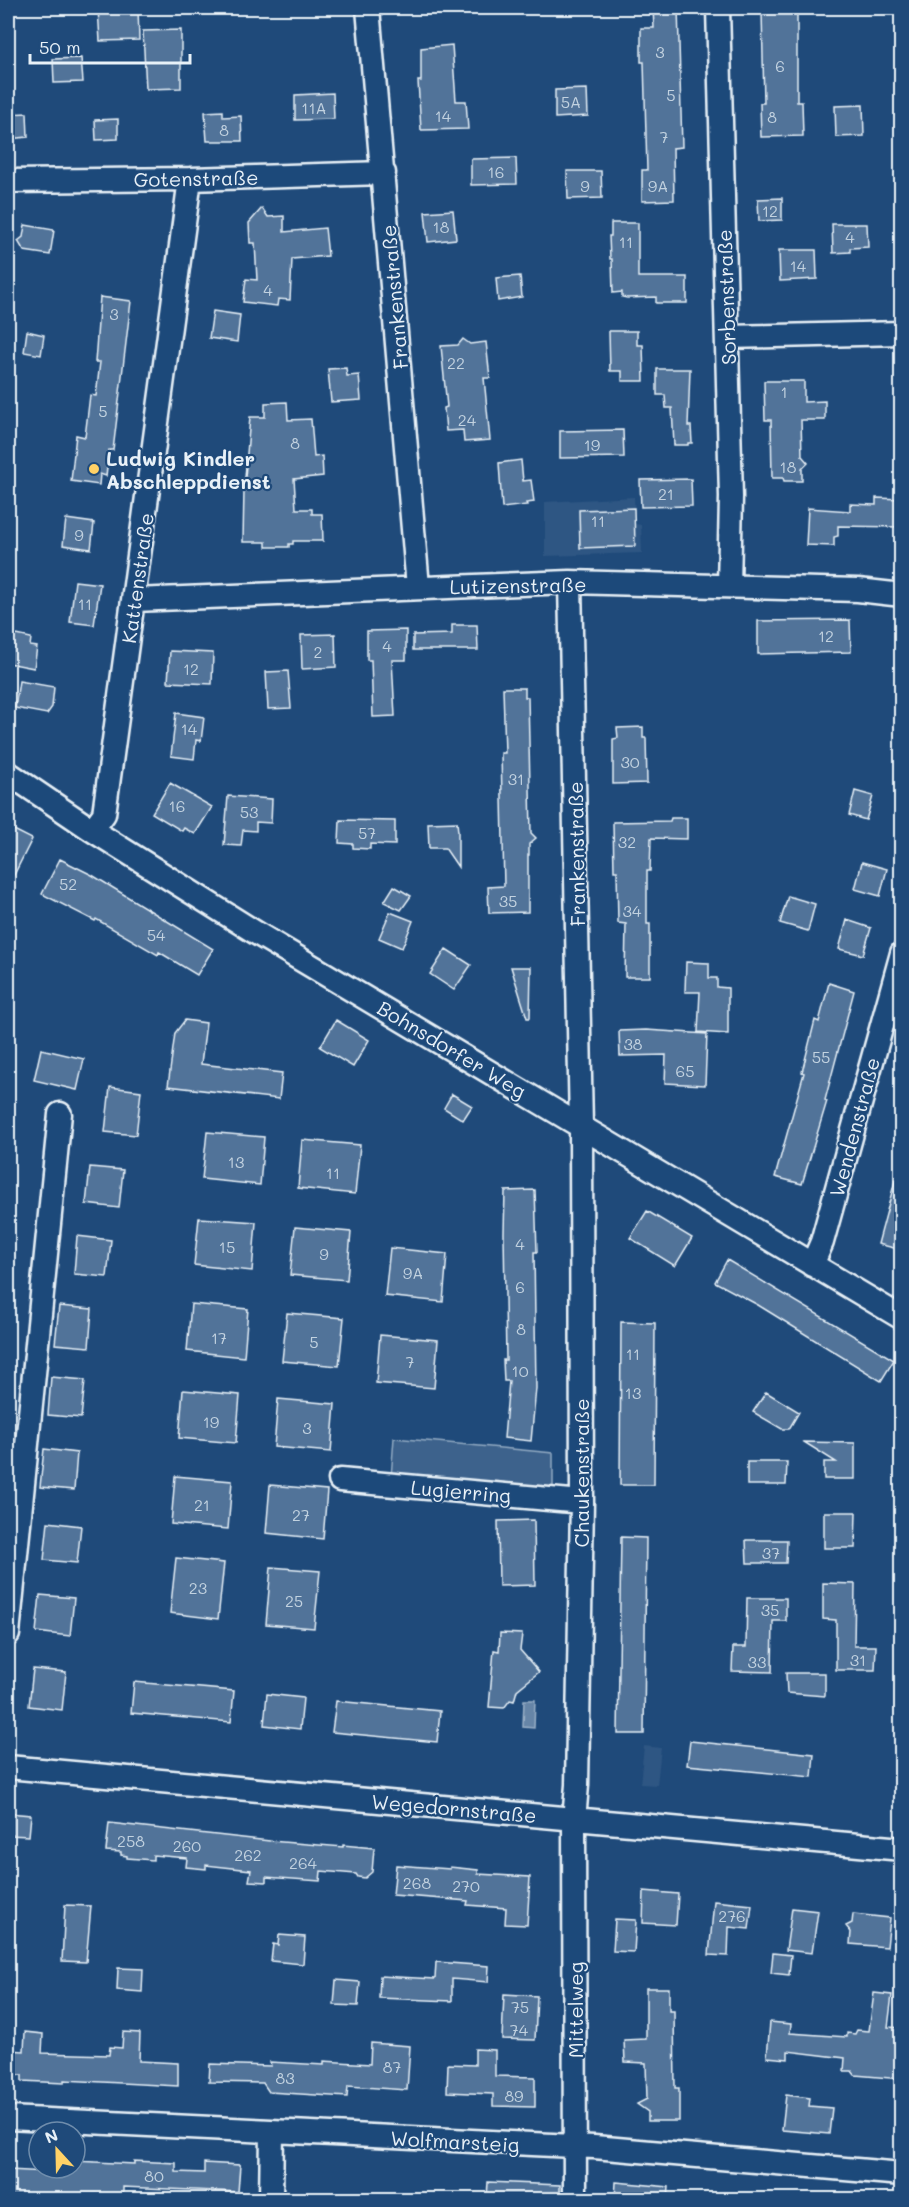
<svg xmlns="http://www.w3.org/2000/svg" width="909" height="2207" font-family="Mali,sans-serif">
	<style>
		.built { fill: #2e5683 }
		.green { fill: #3c628c; stroke: #92aac2; stroke-width: 1.5 }
		.water { fill: #6685a7; stroke: #9ab0c7; stroke-width: 1.5 }
		.building { fill: #517399; stroke: #e8f1f8; stroke-width: 1.5 }
		.lines { fill: none; stroke-linecap: round; stroke-linejoin: round }
		.minor-casing { stroke: #e8f1f8; stroke-width: 27 }
		.minor { stroke: #1f4a7a; stroke-width: 22 }
		.poi-dot { fill: #ffd166; stroke: #1f4a7a; stroke-width: 2 }
		.labels { text-anchor: middle; dominant-baseline: central; stroke-width: 4.5; stroke-linejoin: round; paint-order: stroke }
		.number-label { font-size: 16px; fill: #c2d2e0 }
		.street-label { font-size: 20px; fill: #e8f1f8; stroke: #1f4a7a }
		.poi-label { font-size: 20px; font-weight: bold; fill: #e8f1f8; stroke: #1f4a7a; text-anchor: start }
	</style>
	<rect width="100%" height="100%" fill="#1f4a7a"/>
	<filter id="ink" filterUnits="userSpaceOnUse"><feTurbulence type="fractalNoise" baseFrequency=".0167" numOctaves="2"/><feDisplacementMap in="SourceGraphic" scale="12" xChannelSelector="R" yChannelSelector="G"/><feConvolveMatrix kernelMatrix="1 2 1 2 8 2 1 2 1" color-interpolation-filters="sRGB"/></filter>
	<g filter="url(#ink)">
		<path class="built" d="M634 497 635 524 641 525 642 553 545 556V502Z
			M644 1746 661 1748 657 1785 640 1784Z"/>
		<path class="green" d="M394 1438 553 1453V1491L391 1478Z"/>
		<path class="water" d="M524 1700H535L534 1728 523 1727Z"/>
		<path class="building" d="M98 8H138L139 40 100 41Z
			M653 8H678L682 147 673 148 674 200 642 201V170H647L644 62H641V28H654Z
			M762 11H797V102H802L803 136 761 137 760 103H764Z
			M181 30V88L146 89 143 31Z
			M452 45 456 101H466L468 129 421 130 418 81H421V48Z
			M81 58 83 82 54 83 53 59Z
			M587 89 588 116 555 118V90Z
			M333 93 334 119 295 120V95Z
			M863 105 864 136 836 137 835 106Z
			M223 111V117L241 116 242 141H207L205 112Z
			M27 113 28 137 8 139V114Z
			M118 119V139L96 140 95 120Z
			M516 158 517 184 471 185V159Z
			M567 171H601L602 198 568 199Z
			M782 198V220L759 221 758 199Z
			M262 208 268 217 284 216V232L325 228 328 256 292 259 290 300 278 299 277 306 243 302 246 279 257 280 255 243H250L249 223Z
			M453 210 456 239 428 242 425 212Z
			M611 223H638V277H687V303H656V297L627 298 622 297V292L613 293 612 259H610L609 236H611Z
			M832 224H867L868 247 850 248V252L833 253Z
			M25 225 54 230 50 255 24 251 18 241 23 237Z
			M779 250H816L817 279 780 281Z
			M520 276 522 297 498 301 496 278Z
			M100 297 131 301 113 450H109L106 476 100 474 99 485 71 481 76 435 85 437 90 395 96 396 100 362H95Z
			M213 311 240 315 237 342 209 338Z
			M27 331 44 335 41 355 24 352Z
			M609 331H637V345H643L644 381H622V371H610Z
			M463 339 470 344 486 342 490 378H484L490 440 464 442 463 430 446 431 444 408 447 407 441 346 458 345Z
			M346 368 347 376 359 375 361 400 331 402 328 369Z
			M657 369H690L688 426H691L692 443H688V445H674L672 408H666L665 395H657Z
			M764 381H804V402L825 401V420H801L802 456 808 463 802 469V481H784L783 478H772L771 420H765Z
			M287 402 288 420 311 419 314 457 322 456 323 476 294 479 296 509H312V514H322L323 541H293V544H289V547H266V542H243L244 490 250 417H265V403Z
			M623 430 624 457 560 458V431Z
			M521 460 523 481 531 480 534 502 526 503 527 505 502 508 499 463Z
			M691 479 692 506 641 507 640 480Z
			M876 498 902 499V527L838 526V536L834 537V546L806 545 808 508 850 511V504L876 505Z
			M634 508 635 546 580 548 579 510Z
			M66 519 94 523 91 549 63 545Z
			M75 581 100 584 94 625 70 622Z
			M850 620 851 652 758 654V621Z
			M452 625H477L478 650H413V635L452 634Z
			M406 630V660H392L395 716 373 717 371 660H367V631Z
			M12 634 31 638 30 646 37 647 34 668 8 663V636L11 637Z
			M335 634 336 667 302 669 301 635Z
			M170 651 213 653 212 684 168 682Z
			M288 671 291 708 268 709 266 672Z
			M19 681 54 687 52 707 47 714 15 708Z
			M503 688H525V697H528L531 833 536 838 529 844V855H528V912L489 913 488 887 504 886 501 753H505Z
			M176 713 204 717 201 741 196 740 194 759 171 756Z
			M643 727V738H646L647 783 613 784V739L618 738 617 728Z
			M170 783 212 807 195 834 184 828 182 831 152 813Z
			M855 791 873 796 866 820 849 815Z
			M228 796 272 799 271 823 256 822V831L243 830 241 846 224 845Z
			M671 818H687V839L651 838 650 871H647V924H650V977H625L626 924 618 923 617 871H614L613 822 670 821Z
			M340 820 395 821V845L370 844V849L353 848V844L339 843Z
			M457 822 458 832V867L445 848H429L428 823Z
			M8 827 32 839 8 887Z
			M60 859 92 875 213 949 197 975 159 952 158 955 96 919 95 921 42 894Z
			M862 862 887 869 880 896 855 889Z
			M394 886 411 896 401 910 384 902Z
			M788 896 815 904 808 931 780 923Z
			M390 912 413 921 402 948 379 938Z
			M847 920 871 928 863 955 839 949Z
			M446 949 471 965 454 990 430 974Z
			M686 962 709 963V978H717V987L728 988V1034L698 1032 700 992H685Z
			M511 967H531L530 1018H527Z
			M829 983 854 991 825 1100 827 1101 802 1184 775 1177 804 1073 802 1072 815 1020 819 1022Z
			M185 1020 206 1023 201 1064 282 1073 279 1099 168 1086 175 1033Z
			M336 1020 369 1040 353 1067 320 1047Z
			M646 1030 707 1034 705 1085 665 1083 666 1055 620 1056 619 1031Z
			M41 1049 84 1059 77 1090 34 1080Z
			M110 1087 141 1091 136 1135 105 1132Z
			M452 1094 472 1106 463 1120 444 1108Z
			M207 1132 264 1137 260 1185 202 1179Z
			M302 1140 360 1145 355 1194 298 1188Z
			M90 1167 123 1170 119 1208 86 1204Z
			M896 1177 902 1178V1250L878 1244Z
			M535 1190 537 1252H534L536 1388 531 1441 504 1438 509 1381H504L503 1360H506L504 1233 505 1191Z
			M647 1211 692 1238 675 1266 630 1238Z
			M199 1218 256 1222 252 1271 194 1265Z
			M295 1227 351 1232 347 1280 290 1275Z
			M77 1236 111 1240 107 1277 74 1274Z
			M390 1248 447 1254 443 1302 385 1296Z
			M727 1260 894 1360 881 1381 758 1305 715 1282Z
			M191 1304 248 1309 244 1357 187 1351Z
			M59 1306 92 1309 89 1347 55 1344Z
			M287 1313 344 1318 339 1366 282 1361Z
			M621 1322 655 1323 654 1485H620Z
			M380 1335 438 1340 434 1388 376 1383Z
			M51 1377 85 1380 81 1418 48 1415Z
			M183 1390 240 1395 236 1443 179 1438Z
			M766 1392 799 1412 789 1429H782L753 1412Z
			M278 1399 335 1404 331 1452 274 1447Z
			M804 1442 855 1443V1479H824V1462H836Z
			M44 1449 77 1453 74 1490 40 1487Z
			M747 1462H787L786 1485H747Z
			M175 1476 232 1481 228 1529 171 1524Z
			M270 1485 327 1490 323 1539 266 1533Z
			M824 1512H856L855 1548H824Z
			M534 1520 535 1585 499 1586 498 1521Z
			M48 1522 81 1526 77 1563 44 1560Z
			M621 1537 646 1538 644 1734H618Z
			M746 1540H787L786 1563H747Z
			M176 1558 224 1563 218 1619 170 1613Z
			M271 1567 320 1571 314 1628 266 1624Z
			M823 1583 855 1584 854 1646H876L875 1670H836V1620L823 1619Z
			M40 1595 74 1598 70 1636 36 1632Z
			M747 1598H786V1621H773L772 1672 732 1671 733 1647H746Z
			M500 1633 522 1634 520 1650 539 1672 517 1690 514 1701 510 1700 504 1708 489 1707 494 1650 499 1651Z
			M33 1669 66 1672 62 1710 29 1706Z
			M786 1673H825V1696L787 1693Z
			M134 1682 234 1691 231 1722 131 1713Z
			M267 1694 303 1698 300 1729 264 1725Z
			M336 1701 440 1711 437 1742 332 1732Z
			M690 1741 814 1754 812 1777 687 1765Z
			M8 1813 31 1815 29 1836 8 1835Z
			M109 1823 270 1841 343 1847V1845L374 1848 372 1872 365 1878 358 1877 356 1874 321 1871 320 1881 266 1877V1882L249 1881 251 1870 206 1865V1869L186 1867 187 1858 153 1855V1860L127 1858V1856L121 1855V1852L106 1851Z
			M396 1865 450 1869V1867L478 1870V1874L530 1877 527 1925 505 1924 506 1908 467 1905 468 1901 393 1895Z
			M644 1891 678 1894 676 1925 643 1923Z
			M714 1901 752 1905 749 1929 729 1927 728 1956 709 1955Z
			M65 1905 91 1906 86 1962 62 1961Z
			M792 1908 818 1911 812 1953 786 1950Z
			M853 1914 890 1918 887 1947 850 1944 851 1932 846 1926 852 1923Z
			M615 1919 636 1920 634 1952 613 1951Z
			M279 1935 305 1937 303 1964 271 1961 273 1944 278 1945Z
			M773 1953 791 1955 789 1975 771 1973Z
			M436 1962 489 1966 488 1982 452 1979V2001L379 1998 380 1976 435 1979Z
			M118 1968 143 1969 142 1992 117 1990Z
			M336 1980 360 1982 358 2006 334 2005Z
			M646 1988H669V2011H674L675 2088H679V2121H648V2112L637 2104 647 2099 646 2063 625 2062 624 2040 646 2039Z
			M874 1993 892 1995 888 2027 902 2028V2079L855 2075 852 2071H844L845 2058 788 2051V2059L767 2057 770 2022 791 2024 790 2033 847 2037V2033L855 2034 857 2030 869 2031Z
			M504 1994 537 1996 535 2040 502 2039Z
			M25 2032 43 2034 42 2053 109 2055 110 2047 122 2048 123 2032 140 2033 139 2061 178 2063V2086L64 2080V2083L22 2081V2075H8V2050L24 2051Z
			M371 2043 410 2046 407 2090 348 2086 347 2097 269 2092 263 2083 209 2082 210 2064 271 2066 270 2062 324 2065V2061L370 2064Z
			M475 2049 495 2050V2076L535 2077V2107L493 2106V2094L447 2092 448 2064 475 2065Z
			M786 2095 810 2098 809 2106 832 2108 829 2134 782 2130Z
			M75 2161 134 2164V2161L176 2163V2172L204 2173V2163L240 2165 238 2192 123 2187V2196L93 2194V2199H9V2170L66 2173V2168H75Z
			M488 2182 560 2185V2199H487Z
			M616 2182 669 2187 668 2199H615Z"/>
		<g class="lines">
			<defs>
				<path id="minor" d="M368 8 418 587
					M718 8 731 497 729 586
					M8 181 190 179 384 173
					M728 337 902 333
					M570 582 581 1126 582 1502 577 1785 574 1820 575 2200
					M134 600 570 582 858 590 902 595
					M8 773 92 830 258 934 902 1318
					M92 830 104 814 190 179
					M812 1265 822 1242 902 953
					M340 1480 582 1502
					M8 1634 60 1114
					M8 1767 902 1849
					M8 2118 594 2147 902 2174
					M271 2200 272 2132"/>
			</defs>
			<use href="#minor" class="minor-casing"/>
			<use href="#minor" class="minor"/>
		</g>
	</g>
	<circle class="poi-dot" cx="94" cy="469" r="6"/>
	<g class="labels">
		<g class="number-label">
			<text x="660" y="51">3</text>
			<text x="780" y="65">6</text>
			<text x="671" y="94">5</text>
			<text x="571" y="101">5A</text>
			<text x="314" y="107">11A</text>
			<text x="443" y="115">14</text>
			<text x="772" y="116">8</text>
			<text x="224" y="129">8</text>
			<text x="664" y="136">7</text>
			<text x="496" y="171">16</text>
			<text x="585" y="185">9</text>
			<text x="658" y="185">9A</text>
			<text x="770" y="210">12</text>
			<text x="441" y="226">18</text>
			<text x="850" y="236">4</text>
			<text x="626" y="241">11</text>
			<text x="798" y="265">14</text>
			<text x="268" y="289">4</text>
			<text x="114" y="313">3</text>
			<text x="456" y="362">22</text>
			<text x="784" y="391">1</text>
			<text x="103" y="410">5</text>
			<text x="467" y="419">24</text>
			<text x="295" y="442">8</text>
			<text x="592" y="444">19</text>
			<text x="788" y="466">18</text>
			<text x="666" y="493">21</text>
			<text x="598" y="520">11</text>
			<text x="79" y="534">9</text>
			<text x="85" y="603">11</text>
			<text x="826" y="635">12</text>
			<text x="387" y="645">4</text>
			<text x="318" y="651">2</text>
			<text x="191" y="668">12</text>
			<text x="189" y="728">14</text>
			<text x="630" y="761">30</text>
			<text x="516" y="778">31</text>
			<text x="177" y="805">16</text>
			<text x="249" y="811">53</text>
			<text x="367" y="832">57</text>
			<text x="627" y="841">32</text>
			<text x="68" y="883">52</text>
			<text x="508" y="900">35</text>
			<text x="632" y="910">34</text>
			<text x="156" y="934">54</text>
			<text x="633" y="1043">38</text>
			<text x="821" y="1056">55</text>
			<text x="685" y="1070">65</text>
			<text x="236" y="1161">13</text>
			<text x="333" y="1172">11</text>
			<text x="520" y="1243">4</text>
			<text x="227" y="1246">15</text>
			<text x="324" y="1253">9</text>
			<text x="413" y="1272">9A</text>
			<text x="520" y="1286">6</text>
			<text x="521" y="1328">8</text>
			<text x="219" y="1337">17</text>
			<text x="314" y="1341">5</text>
			<text x="633" y="1353">11</text>
			<text x="410" y="1361">7</text>
			<text x="520" y="1370">10</text>
			<text x="633" y="1392">13</text>
			<text x="211" y="1421">19</text>
			<text x="307" y="1427">3</text>
			<text x="202" y="1504">21</text>
			<text x="301" y="1514">27</text>
			<text x="771" y="1552">37</text>
			<text x="198" y="1587">23</text>
			<text x="294" y="1600">25</text>
			<text x="770" y="1609">35</text>
			<text x="858" y="1659">31</text>
			<text x="757" y="1661">33</text>
			<text x="131" y="1840">258</text>
			<text x="187" y="1845">260</text>
			<text x="248" y="1854">262</text>
			<text x="303" y="1862">264</text>
			<text x="417" y="1882">268</text>
			<text x="466" y="1885">270</text>
			<text x="732" y="1915">276</text>
			<text x="520" y="2006">75</text>
			<text x="519" y="2029">74</text>
			<text x="392" y="2066">87</text>
			<text x="285" y="2077">83</text>
			<text x="514" y="2095">89</text>
			<text x="154" y="2175">80</text>
		</g>
		<g class="street-label">
			<text transform="translate(196 178) rotate(-1)">Gotenstraße</text>
			<text transform="translate(394 297) rotate(-95)">Frankenstraße</text>
			<text transform="translate(726 297) rotate(-92)">Sorbenstraße</text>
			<text transform="translate(137 578) rotate(-82)">Kattenstraße</text>
			<text transform="translate(518 585) rotate(-1)">Lutizenstraße</text>
			<text transform="translate(576 854) rotate(-91)">Frankenstraße</text>
			<text transform="translate(452 1049) rotate(31)">Bohnsdorfer Weg</text>
			<text transform="translate(854 1127) rotate(-75)">Wendenstraße</text>
			<text transform="translate(581 1473) rotate(-90)">Chaukenstraße</text>
			<text transform="translate(461 1491) rotate(5)">Lugierring</text>
			<text transform="translate(454 1808) rotate(5)">Wegedornstraße</text>
			<text transform="translate(575 2010) rotate(-90)">Mittelweg</text>
			<text transform="translate(455 2141) rotate(3)">Wolfmarsteig</text>
		</g>
		<g class="poi-label">
			<text x="106" y="458">Ludwig Kindler<tspan x="106" dy="23">Abschleppdienst</tspan></text>
		</g>
	</g>
	<rect width="909" height="2207" fill="none" stroke="#1f4a7a" stroke-width="30"/>
	<rect x="15" y="15" width="879" height="2177" fill="none" stroke="#e8f1f8" stroke-width="2" filter="url(#ink)"/>
	<g transform="translate(57 2150) rotate(338)"><circle r="28" fill="#1f4a7a" stroke="#6f8dac" stroke-width="1.5"/>
	<path d="M0-4.5L10 22L0 15L-10 22Z" fill="#ffd166"/>
	<text y="-9" font-size="16" font-weight="bold" text-anchor="middle" fill="#e8f1f8">N</text>
	</g>
	<path d="M30 54v9h160v-9" fill="none" stroke="#e8f1f8" stroke-width="3"/>
	<text x="39" y="54" font-size="18" fill="#e8f1f8" stroke="#1f4a7a" stroke-width="4.5" paint-order="stroke">50 m</text>
</svg>
